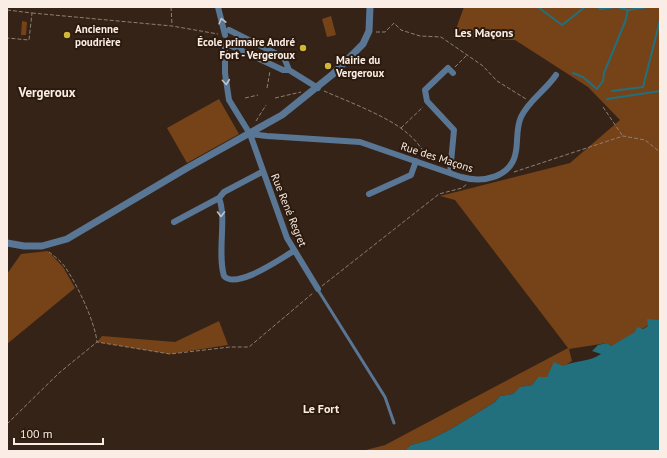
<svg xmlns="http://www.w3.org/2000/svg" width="667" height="458" font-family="'PT Sans',sans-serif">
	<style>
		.green { fill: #764218 }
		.water { fill: #22707e }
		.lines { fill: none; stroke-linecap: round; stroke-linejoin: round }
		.stream { stroke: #22707e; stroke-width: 2 }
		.path { stroke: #8e7f74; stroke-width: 1; stroke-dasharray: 4 2; stroke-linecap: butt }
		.service { stroke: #597694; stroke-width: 3 }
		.minor { stroke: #597694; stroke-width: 6 }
		.tertiary { stroke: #597694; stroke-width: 7 }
		.oneway { stroke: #c1c3c9 }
		.poi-dot { fill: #d0b736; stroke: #2b1a0d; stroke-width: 1.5 }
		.labels { text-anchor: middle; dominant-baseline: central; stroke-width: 4; stroke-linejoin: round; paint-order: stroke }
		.poi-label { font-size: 11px; font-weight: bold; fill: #f9ede5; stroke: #2b1a0d; text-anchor: start }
		.street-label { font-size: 11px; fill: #f9ede5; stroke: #2b1a0d }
		.neighbourhood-label { font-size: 12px; font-weight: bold; fill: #f9ede5; stroke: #2b1a0d }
		.quarter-label { font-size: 13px; font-weight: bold; fill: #f9ede5; stroke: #2b1a0d }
	</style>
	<rect width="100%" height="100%" fill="#352317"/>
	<path class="green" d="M464 7H660V319L611 346 607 343 569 349 572 361 547 377H538L532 385 521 387 513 394 500 396 495 402 451 429 429 440 411 445 404 451H362L385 445 568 348 455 200 440 196 570 163 620 120 588 87 515 40 453 37Z
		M331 16 336 35 327 37 322 19Z
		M22 21 27 22 26 35H21Z
		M219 99 239 134 187 163 167 128Z
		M48 251 63 267 75 288 7 344V274L21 254Z
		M219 321 228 345 170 354 97 342 102 336 175 342Z"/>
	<path class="water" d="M647 319 657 320 660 319V451H404L411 445 429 440 451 429 495 402 500 396 513 394 520 387 532 385 538 377H547L554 362 563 366C576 360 590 362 601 354L592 351 598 345 607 343 611 346 635 332 637 327 643 329 648 326Z"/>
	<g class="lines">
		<path class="stream" d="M538 7 562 25 585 7
			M598 7 600 9 616 7
			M617 7 628 10 647 7
			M573 73 583 77 597 89 603 81 604 73 625 22 628 10
			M612 91 643 87 660 20
			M607 99 660 91"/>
		<path class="path" d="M171 7 172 25
			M7 10 32 13 29 40 7 38
			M32 13 172 26 218 34
			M376 32H385L394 23 401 30 420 36 441 37 483 66 497 81 526 99
			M455 67 467 55
			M267 88 270 71
			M324 91C347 101 389 117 407 133 416 140 422 149 429 159
			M245 98 258 95
			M275 98 301 92
			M603 107 622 135
			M256 121 266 105
			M401 128 423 107
			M514 172 623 136 645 140 660 152
			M49 252C54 256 61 261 65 267 77 284 95 322 97 342
			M322 286 439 194 462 188 467 184
			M7 424 59 373 97 342 170 354 230 347H249L313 293"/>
		<path class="service" d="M318 290 385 397 394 423"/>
		<path class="minor" d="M218 7 225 35
			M229 30 281 56 285 60 289 70
			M318 88 289 70H283L225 43V73L229 100 250 134 287 238 318 289
			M250 134 267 136 360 142 461 177C483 183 512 178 516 151 518 139 516 128 521 117 528 101 546 90 556 75
			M262 172 224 192 219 198C227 218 217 253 224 276 237 290 281 258 294 251
			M450 173 454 130 427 101 425 90 448 68 453 73
			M369 194 411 175 416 161
			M174 222 219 198"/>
		<path class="tertiary" d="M7 243 24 246H42L67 239 187 168 282 115 333 74 363 44 369 31 370 7"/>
	</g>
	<defs><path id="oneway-chevron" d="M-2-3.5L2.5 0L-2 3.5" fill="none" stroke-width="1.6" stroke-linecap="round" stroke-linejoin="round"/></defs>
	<g class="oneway">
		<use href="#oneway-chevron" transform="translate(222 21) rotate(-104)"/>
		<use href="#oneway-chevron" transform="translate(226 82) rotate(85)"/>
		<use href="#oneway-chevron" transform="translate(221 214) rotate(90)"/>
	</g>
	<g class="poi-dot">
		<circle cx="67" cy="35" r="4"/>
		<circle cx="303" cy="48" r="4"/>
		<circle cx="328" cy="66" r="4"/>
	</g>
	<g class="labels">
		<g class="poi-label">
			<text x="75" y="29">Ancienne<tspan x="75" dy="13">poudrière</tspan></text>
			<text x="295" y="42" text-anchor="end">École primaire André<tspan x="295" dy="13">Fort - Vergeroux</tspan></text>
			<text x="336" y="60">Mairie du<tspan x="336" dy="13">Vergeroux</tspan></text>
		</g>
		<g class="street-label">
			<text transform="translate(437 157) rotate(18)">Rue des Maçons</text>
			<text transform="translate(289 210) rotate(68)">Rue René Regret</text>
		</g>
		<g class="neighbourhood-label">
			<text x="484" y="32">Les Maçons</text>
			<text x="321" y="408">Le Fort</text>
		</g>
		<g class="quarter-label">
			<text x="47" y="92">Vergeroux</text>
		</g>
	</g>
	<rect width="667" height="458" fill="none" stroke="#f9ede5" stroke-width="16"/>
	<path d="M14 438v6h89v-6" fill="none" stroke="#f9ede5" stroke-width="2"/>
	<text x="20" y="438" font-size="12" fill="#f9ede5" stroke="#2b1a0d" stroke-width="3" paint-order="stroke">100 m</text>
</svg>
